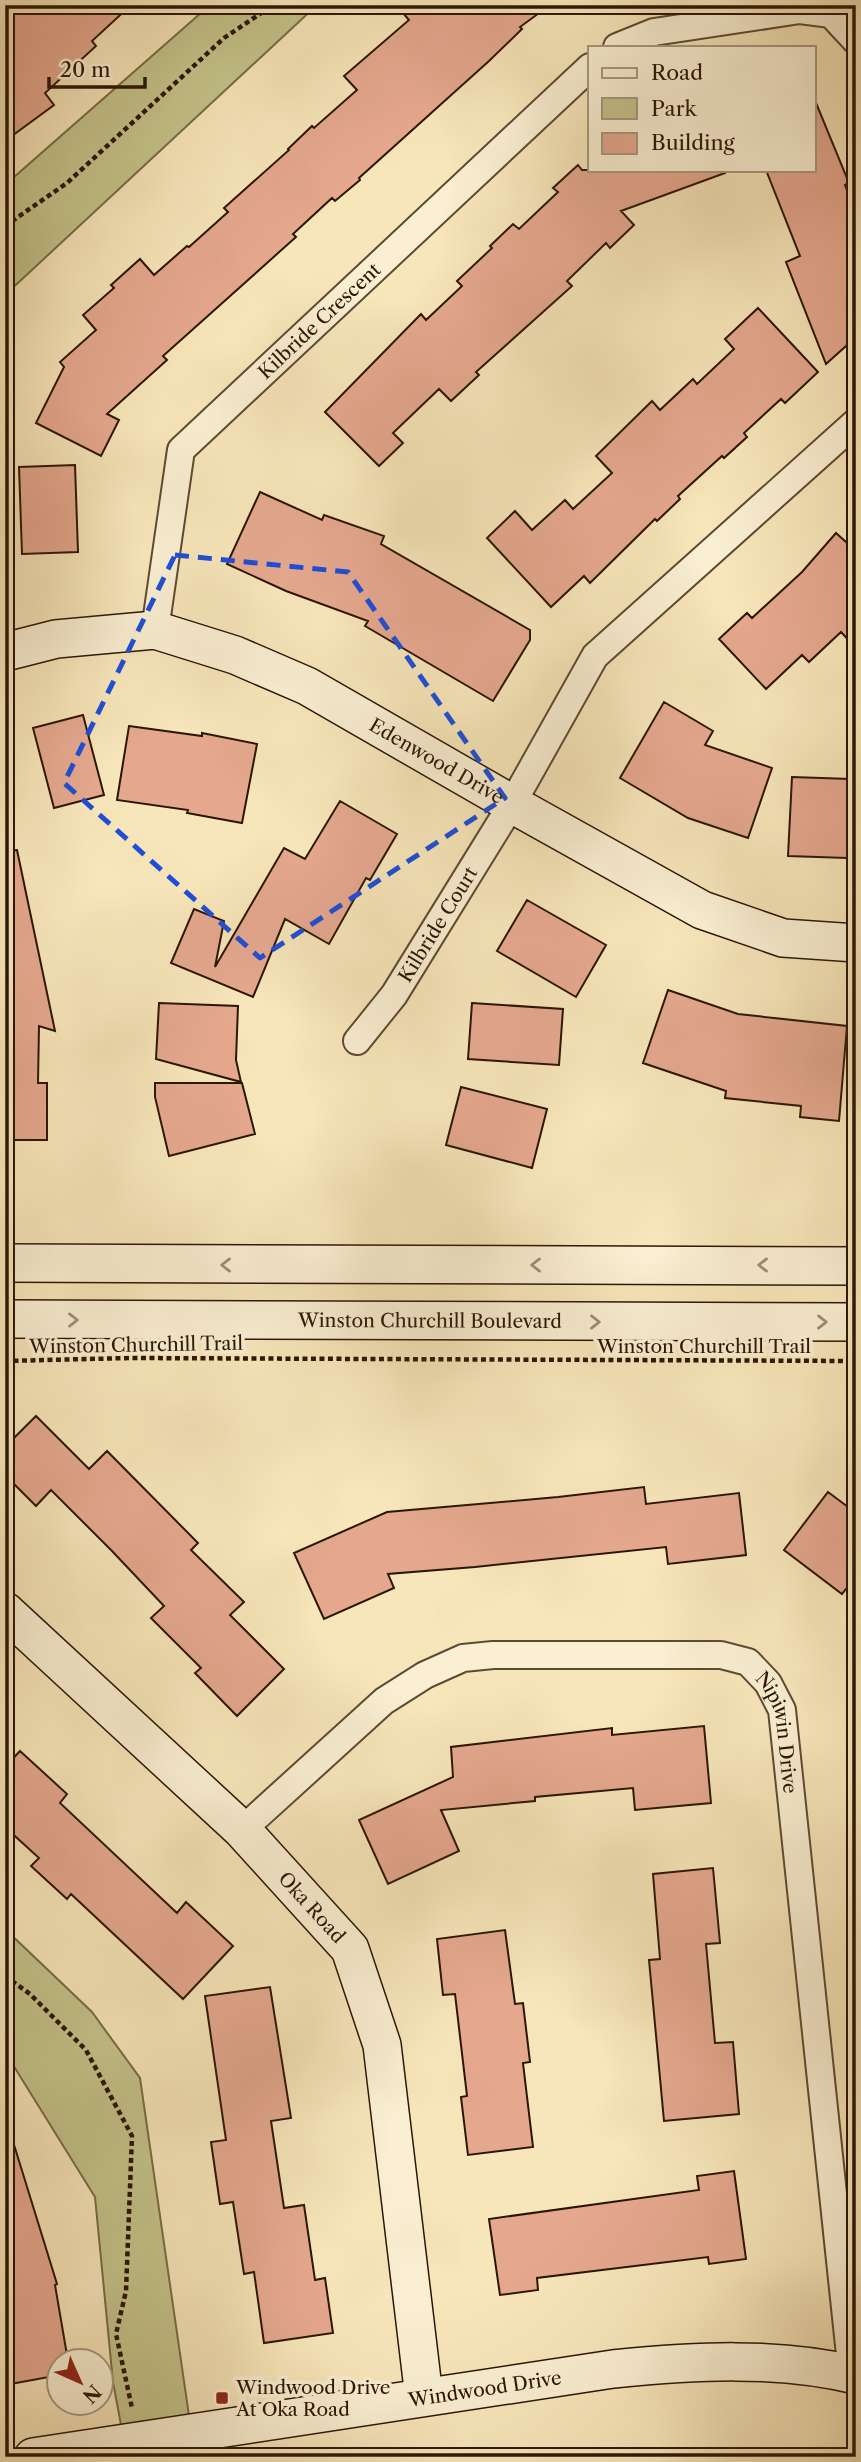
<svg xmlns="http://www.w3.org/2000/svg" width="861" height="2462" font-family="'Libre Caslon Text',serif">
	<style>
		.green { fill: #c4c38b; stroke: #786c48; stroke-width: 2 }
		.building { fill: #e5a88f; stroke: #2b1604; stroke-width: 2 }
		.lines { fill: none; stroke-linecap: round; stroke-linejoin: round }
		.street-casing { stroke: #5e4a32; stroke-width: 30 }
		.secondary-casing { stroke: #2b1604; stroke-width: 40 }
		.path { stroke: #2b1604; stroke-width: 4.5; stroke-dasharray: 5 3.5; stroke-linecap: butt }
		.street { stroke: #faefd2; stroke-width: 26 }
		.secondary { stroke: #faefd2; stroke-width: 37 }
		.oneway { stroke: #9d8d75 }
		.marked { fill: none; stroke: #1d4ed8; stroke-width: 5; stroke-dasharray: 14 9; stroke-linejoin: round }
		.poi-dot { fill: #8f2418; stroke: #faefd2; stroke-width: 2.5 }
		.labels { text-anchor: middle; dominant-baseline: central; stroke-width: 7; stroke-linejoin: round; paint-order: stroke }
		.street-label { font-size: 19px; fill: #2b1604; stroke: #faefd2 }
		.poi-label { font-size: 19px; fill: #2b1604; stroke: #faefd2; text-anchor: start }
	</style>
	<rect width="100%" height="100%" fill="#f7e6ba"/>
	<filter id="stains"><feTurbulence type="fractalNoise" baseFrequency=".00286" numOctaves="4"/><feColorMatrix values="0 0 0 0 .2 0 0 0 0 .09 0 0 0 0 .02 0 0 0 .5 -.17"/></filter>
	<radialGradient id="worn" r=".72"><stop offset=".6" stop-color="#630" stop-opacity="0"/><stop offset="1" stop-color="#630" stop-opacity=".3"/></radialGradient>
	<path class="green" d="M210 5H317L5 295V185Z
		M5 1929 92 2012 140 2078 195 2457H127L113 2382 95 2197 5 2052Z"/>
	<path class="building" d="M5 5H131L92 41 96 46 45 93 54 105 5 141Z
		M396 5H550L520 27 522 29 489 61 359 178 360 180 335 201 332 198 293 234 296 237 163 356 167 360 107 414 119 420 101 456 36 423 64 367 60 362 96 330 83 315 114 288 111 285 140 259 154 275 187 246 189 247 228 212 224 208 289 150 288 149 312 126 314 128 357 90 344 76 409 20Z
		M814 98 849 183 845 185 856 213V337L826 364 786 262 800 256 766 170H814Z
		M578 165 582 170H725V173L621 211 634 225 610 248 606 243 567 281 572 286 476 372 479 375 451 401 439 389 393 433 403 443 379 466 325 412 421 314 426 320 462 286 457 281 492 248 490 246 513 224 519 229 558 192 553 188Z
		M758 308 818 372 785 403 781 399 744 433 747 437 724 458 722 456 678 496 680 499 657 521 655 519 590 583 584 576 551 607 487 538 515 511 532 530 565 500 573 509 612 473 596 456 652 401 660 410 693 379 697 384 734 349 725 339Z
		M75 465 78 552 22 554 19 467Z
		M260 492 322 520 324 515 384 536 381 544 530 630V640L493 701 365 626 368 621 286 591 227 564Z
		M836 533 856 551V648L841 632 809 662 802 655 766 689 719 639 747 613 752 618 802 572Z
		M664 702 713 731 705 745 772 768 748 838 688 818 620 778Z
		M83 715 104 795 54 808 33 728Z
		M129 726 202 736V733L257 744 242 823 187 813 188 810 117 800Z
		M792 777 850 779 847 858 788 856Z
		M340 801 397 834 370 880 366 878 329 944 285 919 253 997 171 963 194 909 224 921 215 967 284 848 305 859Z
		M17 850 55 1031 39 1026 38 1083H47V1140H5V851Z
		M527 900 606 945 576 997 497 951Z
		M668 990 738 1014 847 1026 839 1121 800 1117 801 1106 725 1098 726 1091 643 1063Z
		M159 1003 238 1006 236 1060 241 1082 156 1059Z
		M472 1003 563 1009 559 1065 468 1059Z
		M155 1083H242L255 1134 169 1156 155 1097Z
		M461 1087 547 1109 532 1168 446 1145Z
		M36 1416 89 1469 107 1451 198 1543 191 1550 244 1602 230 1615 284 1669 237 1716 195 1673 201 1668 151 1618 164 1606 112 1551 51 1490 36 1506 5 1475V1447Z
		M644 1487 646 1504 739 1493 746 1555 668 1564 666 1547 475 1567 388 1574 394 1588 324 1619 294 1553 387 1512 558 1497Z
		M828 1492 856 1513V1576L842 1594 784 1550Z
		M704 1726 711 1803 635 1810 633 1788 535 1797V1801L441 1810 459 1851 388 1884 359 1820 453 1777 451 1747 612 1728V1735Z
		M20 1751 67 1794 60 1803 177 1913 186 1902 233 1946 183 1999 71 1894 67 1899 31 1866 39 1858 5 1827V1767Z
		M713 1868 720 1943 706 1944 715 2043 733 2042 739 2114 664 2121 649 1960 660 1959 653 1874Z
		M505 1930 515 2004 523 2003 530 2062 523 2063 533 2147 468 2155 461 2097 467 2096 455 1994 443 1995 437 1939Z
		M270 1987 291 2118 271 2121 284 2208 304 2205 315 2280 325 2278 333 2333 264 2343 254 2272 244 2274 233 2202 220 2204 211 2142 226 2140 205 1996Z
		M11 2135 57 2284 55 2285 68 2361H60V2375L5 2385V2136Z
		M734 2171 746 2259 709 2264 708 2257 537 2278 538 2290 500 2295 489 2219 699 2190 697 2176Z"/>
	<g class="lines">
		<defs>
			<g id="street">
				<path d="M617 47 654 32 800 10 831 14 856 41"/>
				<path id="s1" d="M155 630 181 450 590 67"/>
				<path id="s2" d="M357 1041 394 995 512 804 595 656 856 422"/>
				<path id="s3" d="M242 1830 384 1701 425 1675 463 1658 493 1655H721L748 1662 768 1683 782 1710 852 2374"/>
			</g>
			<g id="secondary">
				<path id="s4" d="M5 652 56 639 155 630 235 655 307 686 512 804 702 910 783 938 856 943"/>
				<path d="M5 1263 856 1266"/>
				<path id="s5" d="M5 1319 856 1322"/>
				<path id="s6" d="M5 1611 242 1830 350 1949 382 2045 424 2397"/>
				<path id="s7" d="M33 2457 613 2369C694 2361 776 2356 856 2375"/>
			</g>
		</defs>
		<use href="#street" class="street-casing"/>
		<use href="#secondary" class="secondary-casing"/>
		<path class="path" d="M5 226 67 183 224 38 273 5
			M5 1361 130 1358 856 1361
			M5 1976 30 1994 86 2050 132 2136 126 2291 116 2334 132 2408"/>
		<use href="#street" class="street"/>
		<use href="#secondary" class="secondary"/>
	</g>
	<defs><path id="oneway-chevron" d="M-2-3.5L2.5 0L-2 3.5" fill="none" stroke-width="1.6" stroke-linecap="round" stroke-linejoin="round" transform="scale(1.75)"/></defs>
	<g class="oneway">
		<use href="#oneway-chevron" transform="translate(226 1265) rotate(-180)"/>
		<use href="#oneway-chevron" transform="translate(536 1265) rotate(-180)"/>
		<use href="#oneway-chevron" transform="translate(763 1265) rotate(-180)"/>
		<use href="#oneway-chevron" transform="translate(73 1320)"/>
		<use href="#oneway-chevron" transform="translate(595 1322)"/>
		<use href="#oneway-chevron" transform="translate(822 1322)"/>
	</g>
	<path class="marked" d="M175 555 348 572 505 798 260 958 64 783Z"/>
	<rect class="poi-dot" x="215" y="2391" width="14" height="14" rx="3.5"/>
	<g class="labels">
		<g class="street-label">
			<text stroke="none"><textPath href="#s1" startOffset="371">Kilbride Crescent</textPath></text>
			<text stroke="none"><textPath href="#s4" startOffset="464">Edenwood Drive</textPath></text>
			<text stroke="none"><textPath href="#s2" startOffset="142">Kilbride Court</textPath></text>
			<text stroke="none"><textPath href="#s5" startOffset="425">Winston Churchill Boulevard</textPath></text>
			<text transform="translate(136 1345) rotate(-1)">Winston Churchill Trail</text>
			<text x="704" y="1346">Winston Churchill Trail</text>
			<text stroke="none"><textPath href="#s3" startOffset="648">Nipiwin Drive</textPath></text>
			<text stroke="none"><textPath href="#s6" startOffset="427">Oka Road</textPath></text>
			<text stroke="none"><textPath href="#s7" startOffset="457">Windwood Drive</textPath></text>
		</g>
		<g class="poi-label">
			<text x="236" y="2387">Windwood Drive<tspan x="236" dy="22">At Oka Road</tspan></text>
		</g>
	</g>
	<rect width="861" height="2462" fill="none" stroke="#f7e6ba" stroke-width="28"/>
	<rect x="7" y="7" width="847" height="2448" fill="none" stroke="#2b1604" stroke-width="3.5"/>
	<rect x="14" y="14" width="833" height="2434" fill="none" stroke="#2b1604" stroke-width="2"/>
	<rect x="588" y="46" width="228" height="126" fill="#faefd2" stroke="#a79880" stroke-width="2"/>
	<rect x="602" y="68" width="35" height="10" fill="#faefd2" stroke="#a79880" stroke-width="2"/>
	<text x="651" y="80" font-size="21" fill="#2b1604">Road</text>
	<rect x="602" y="98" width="35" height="21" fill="#c4c38b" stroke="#a79880" stroke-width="2"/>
	<text x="651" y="116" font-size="21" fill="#2b1604">Park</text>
	<rect x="602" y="133" width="35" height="21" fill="#e5a88f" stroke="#a79880" stroke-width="2"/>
	<text x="651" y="150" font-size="21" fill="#2b1604">Building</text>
	<g transform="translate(80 2382) rotate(135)"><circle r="33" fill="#faefd2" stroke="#a79880" stroke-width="2"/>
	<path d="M0-5L12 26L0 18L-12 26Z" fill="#8f2418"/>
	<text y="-10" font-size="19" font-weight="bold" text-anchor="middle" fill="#2b1604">N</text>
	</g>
	<path d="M49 77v10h96v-10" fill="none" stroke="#2b1604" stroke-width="3.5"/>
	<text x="60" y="77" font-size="21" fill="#2b1604" stroke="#faefd2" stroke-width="5" paint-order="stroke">20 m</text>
	<rect width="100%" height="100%" filter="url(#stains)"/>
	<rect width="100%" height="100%" fill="url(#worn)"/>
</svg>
